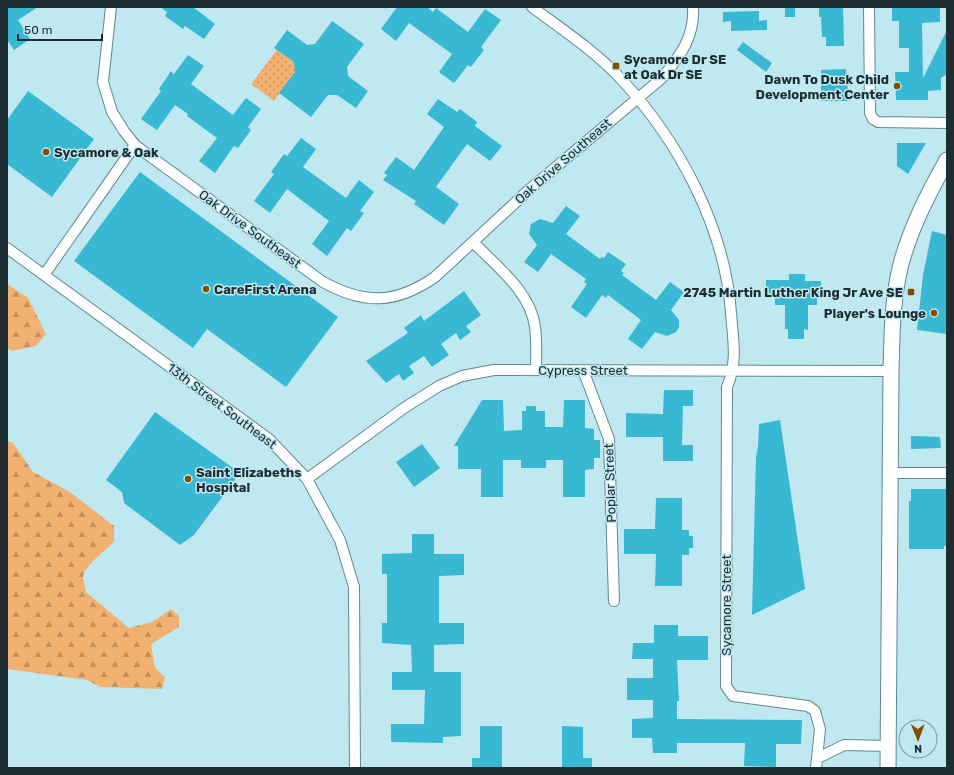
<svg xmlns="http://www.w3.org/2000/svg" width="954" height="775" font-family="Rubik,sans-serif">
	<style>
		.forest { fill: url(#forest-firs) }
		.park { fill: url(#park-dots) }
		.building { fill: #38b8d2 }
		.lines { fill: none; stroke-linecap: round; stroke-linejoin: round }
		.minor-casing { stroke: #628790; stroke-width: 12 }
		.secondary-casing { stroke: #628790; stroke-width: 17 }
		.minor { stroke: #fff; stroke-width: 10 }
		.secondary { stroke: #fff; stroke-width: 15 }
		.poi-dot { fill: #854d00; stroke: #c0e8f1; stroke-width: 1.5 }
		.labels { text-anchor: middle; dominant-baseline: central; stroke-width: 3; stroke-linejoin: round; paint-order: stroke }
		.poi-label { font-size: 13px; font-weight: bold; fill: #1e2d31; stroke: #c0e8f1; text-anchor: start }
		.street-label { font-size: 13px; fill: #1e2d31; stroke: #c0e8f1 }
	</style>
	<defs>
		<pattern id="forest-firs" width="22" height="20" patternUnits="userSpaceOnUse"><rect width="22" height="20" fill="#f2b171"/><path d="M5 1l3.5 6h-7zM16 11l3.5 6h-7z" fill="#c3905d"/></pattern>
		<pattern id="park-dots" width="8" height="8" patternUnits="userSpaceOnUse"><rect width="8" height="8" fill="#f2b171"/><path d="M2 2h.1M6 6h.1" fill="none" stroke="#c3905d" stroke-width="1.8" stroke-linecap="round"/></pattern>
	</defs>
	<rect width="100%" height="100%" fill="#c0e8f1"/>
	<path class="forest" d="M7 284 28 298 46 334 36 346 12 351 7 348Z
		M7 441 13 443 33 472 70 492 114 526V542L93 561 85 571 83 577 86 592 129 628 152 622 171 609 179 616V627L151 644 155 668 165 677 162 689 100 687 87 680 7 669Z"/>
	<path class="park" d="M277 50 294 62 296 71 274 101 251 84Z"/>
	<path class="building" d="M7 7H38L18 20 30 39 14 50 7 40Z
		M160 7H193L215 24 204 39 185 26 183 29 165 16 167 12Z
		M397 7H427L433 12 436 8 468 32 485 9 501 20 481 47 484 50 471 67 468 65 454 83 439 72 452 54 409 23 396 41 381 29Z
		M819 7H843L844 46H826V37H822L821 17H819Z
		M892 7H940V22L922 23 923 78 947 30V74L941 78V90L928 91V100H896L895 72H909V48H899V21H892Z
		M785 8H795V17H785Z
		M759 11V21L767 20V30L731 31V21L723 22V12Z
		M332 21 364 44 347 67 348 76 368 91 356 108 337 95H328L311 117 279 93 295 72 294 62 274 48 287 30 307 45 315 44Z
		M743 42 772 63 766 72 737 50Z
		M188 55 204 66 191 84 233 115 246 98 261 109 248 127 251 130 238 148 234 146 215 173 199 161 217 138 187 116 188 114 175 105 157 130 141 119 161 91 159 89 171 71 174 74Z
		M846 69 849 101H821V70Z
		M28 91 94 139 52 197 7 164V120Z
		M438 99 457 112 460 109 477 122 475 126 502 146 490 161 467 144 436 187 459 204 444 225 414 204 416 201 383 180 387 175 384 173 396 157 414 170 444 127 427 114Z
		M301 138 316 149 303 167 346 198 359 180 374 192 360 211 364 213 351 231 347 228 327 256 312 244 329 221 287 189 270 213 254 201 274 174 271 172 284 154 287 156Z
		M897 143H926L908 174 897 166Z
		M140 172 338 317 286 387 207 329 193 348 74 261Z
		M566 206 580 216 566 234 600 259 601 257 604 258 608 252 626 264 621 271 624 273 622 275 656 300 670 282 684 292 671 310 679 320V327L676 332 667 336 655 332 642 349 628 339 641 320 608 295 606 298 602 295 586 318 571 307 587 284 584 282 586 279 551 254 538 272 524 262 537 245 529 234 531 224 540 219 553 223Z
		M932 231 947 235V334L917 330 923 275Z
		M789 274H805V281H821V295H817V305H808V330L804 329V339H788V329H785V305H775V296H766V280H789Z
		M464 291 481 315 466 326 471 332 460 340 456 333 441 344 449 355 432 367 424 356 409 366 414 373 403 381 399 374 386 383 366 361 408 333 404 328 421 315 424 321Z
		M664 390H693V406H683L682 445H693V461H663V437H626V413L663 414Z
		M482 400H503L504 431 522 430V411H526V406H536V411H545V427H563L564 400H585V428L594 429V440H600V458H594V469L585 470V497H563V460H546V468H521V460H503V497H481V469H458V446H454Z
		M155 412 240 473 194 535 180 545 124 503 122 492 106 480Z
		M780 420 805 589 752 615 756 457 758 447 759 424Z
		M911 436 940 437 941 448 911 449Z
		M422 444 440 468 414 487 396 462Z
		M911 489H947V546H944V549H909V501H911Z
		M656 498H682V530H689V536H693V548H689V555H682V586H655L656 554H624V529H655Z
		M412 534H434V554H464V575L439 576V623H464V644L434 645V672H461V736L443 737V743L391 742V724H424L425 690H392V672H412L411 645 382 643V623H387V574H382V554L412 553Z
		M654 625H678V636H708V660H677L679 701H677V719L802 720 801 744H776V767L744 766 745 743H677V753H653L652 738H632V719L653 718V700H627V678H653V659H632L633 643H654Z
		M480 726H502V768H472V758H480Z
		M562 726 583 727V758H592V768H562Z"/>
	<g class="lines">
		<defs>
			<path id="minor" d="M111 7 103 82 112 112 124 131 135 145 151 157 323 282C365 305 396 304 435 277L531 188 662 78C680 56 695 37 693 7
				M532 7C563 30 596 52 622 80 679 142 725 227 731 313 733 340 738 361 727 387L726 686 733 696 808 706 815 711 820 729 816 768
				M869 7 870 113 873 119 878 122 947 123
				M473 242C496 266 531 292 535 327 537 341 536 356 536 370
				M7 248 269 439 307 479 340 540 354 587 355 768
				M44 275 135 145
				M583 370 609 439 614 601
				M891 473H947
				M307 479 404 408 439 386 462 376 494 370 891 371
				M818 758 844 745 888 746"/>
			<path id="secondary" d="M888 768 891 371C892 335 892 299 901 264 911 227 928 194 947 160"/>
		</defs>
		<use href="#minor" class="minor-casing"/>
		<use href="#secondary" class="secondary-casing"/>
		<use href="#minor" class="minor"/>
		<use href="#secondary" class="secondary"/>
	</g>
	<g class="poi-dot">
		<rect x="612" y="62" width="8" height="8" rx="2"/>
		<circle cx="897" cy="86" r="4"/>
		<circle cx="46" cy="152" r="4"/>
		<circle cx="206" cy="289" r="4"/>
		<rect x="907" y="288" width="8" height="8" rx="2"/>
		<circle cx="934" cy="313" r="4"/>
		<circle cx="188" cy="479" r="4"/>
	</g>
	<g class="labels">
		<g class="poi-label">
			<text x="624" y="59">Sycamore Dr SE<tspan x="624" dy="15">at Oak Dr SE</tspan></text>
			<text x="889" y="79" text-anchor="end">Dawn To Dusk Child<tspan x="889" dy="15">Development Center</tspan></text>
			<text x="54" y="152">Sycamore &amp; Oak</text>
			<text x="214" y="289">CareFirst Arena</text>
			<text x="903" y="292" text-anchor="end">2745 Martin Luther King Jr Ave SE</text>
			<text x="926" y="313" text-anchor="end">Player's Lounge</text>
			<text x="196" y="472">Saint Elizabeths<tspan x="196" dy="15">Hospital</tspan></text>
		</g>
		<g class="street-label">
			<text transform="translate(563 161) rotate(-41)">Oak Drive Southeast</text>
			<text transform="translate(250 229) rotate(36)">Oak Drive Southeast</text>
			<text x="583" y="370">Cypress Street</text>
			<text transform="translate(222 406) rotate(37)">13th Street Southeast</text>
			<text transform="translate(610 483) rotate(-92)">Poplar Street</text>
			<text transform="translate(726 605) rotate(-90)">Sycamore Street</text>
		</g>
	</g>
	<rect width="954" height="775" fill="none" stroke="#1e2d31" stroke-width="16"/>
	<g transform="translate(918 739) rotate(179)"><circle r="19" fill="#c0e8f1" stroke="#7f9da4"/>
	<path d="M0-3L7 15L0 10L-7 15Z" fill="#854d00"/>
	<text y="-6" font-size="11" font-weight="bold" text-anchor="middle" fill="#1e2d31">N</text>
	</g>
	<path d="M18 34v6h84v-6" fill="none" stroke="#1e2d31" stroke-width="2"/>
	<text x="24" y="34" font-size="12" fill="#1e2d31" stroke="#c0e8f1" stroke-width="3" paint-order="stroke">50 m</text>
</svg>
